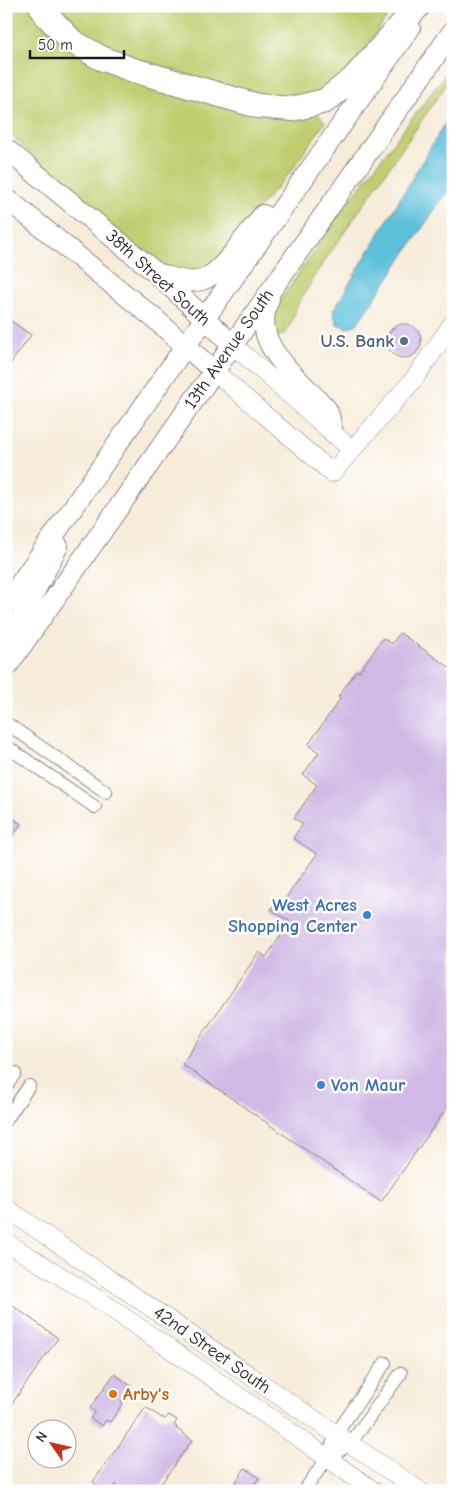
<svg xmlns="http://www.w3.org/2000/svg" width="459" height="1497" font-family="'Comic Neue',sans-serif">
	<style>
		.green { fill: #c0ce70; stroke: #6e7546 }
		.water { fill: #5cc0da; stroke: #3c6e7b }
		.building { fill: #d0b9e6 }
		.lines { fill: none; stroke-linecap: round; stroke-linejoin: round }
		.street-casing { stroke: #8a847b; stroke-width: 14 }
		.secondary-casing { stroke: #8a847b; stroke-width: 19 }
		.primary-casing { stroke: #8a847b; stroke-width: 22 }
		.highway-casing { stroke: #8a847b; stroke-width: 26 }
		.street { stroke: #fff; stroke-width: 12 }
		.secondary { stroke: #fff; stroke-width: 18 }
		.primary { stroke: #fff; stroke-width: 20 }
		.highway { stroke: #fff; stroke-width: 24 }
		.service-dot { fill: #5c6f8a; stroke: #fff; stroke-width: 2 }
		.shop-dot { fill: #3f7fe0; stroke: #fff; stroke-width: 2 }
		.food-dot { fill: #e8710a; stroke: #fff; stroke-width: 2 }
		.labels { text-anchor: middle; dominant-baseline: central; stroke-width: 5; stroke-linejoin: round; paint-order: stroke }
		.street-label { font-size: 18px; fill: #1c1c1c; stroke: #fff }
		.service-label { font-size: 18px; font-weight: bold; fill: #4e5e75; stroke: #fff; text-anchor: end }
		.shop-label { font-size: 18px; font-weight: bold; fill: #366cbe; stroke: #fff; text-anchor: end }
		.food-label { font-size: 18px; font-weight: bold; fill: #c56008; stroke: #fff; text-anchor: start }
	</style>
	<rect width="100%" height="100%" fill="#fff"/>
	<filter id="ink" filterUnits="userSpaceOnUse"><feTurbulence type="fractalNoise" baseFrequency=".02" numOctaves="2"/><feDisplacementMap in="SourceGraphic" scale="10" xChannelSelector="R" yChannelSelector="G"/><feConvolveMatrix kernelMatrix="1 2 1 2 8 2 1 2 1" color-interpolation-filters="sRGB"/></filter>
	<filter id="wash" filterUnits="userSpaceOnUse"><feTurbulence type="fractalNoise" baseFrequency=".0096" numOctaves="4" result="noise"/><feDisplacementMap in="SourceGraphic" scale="20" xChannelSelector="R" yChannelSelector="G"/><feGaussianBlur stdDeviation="1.12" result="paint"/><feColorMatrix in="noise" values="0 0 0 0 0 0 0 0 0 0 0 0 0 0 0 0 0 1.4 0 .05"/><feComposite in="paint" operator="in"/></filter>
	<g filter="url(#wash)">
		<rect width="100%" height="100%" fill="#f7ecda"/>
		<path class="green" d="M6 6H32L61 43 317 113 325 122 291 171 251 217 214 265 188 275 158 263 64 186 6 130Z
			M51 6H395L354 64 332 86 312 96 288 100 261 97 97 47 73 31Z
			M453 65V75L315 275 297 306 289 328 284 334 277 337 272 322 279 303 337 217Z"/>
		<path class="water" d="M453 110V183L357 324 347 328 337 324 333 311Z"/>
		<g id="blocks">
			<path class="building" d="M6 317 31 335 6 370Z
				M387 341a17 17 0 1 1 34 0a17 17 0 1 1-34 0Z
				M400 633 453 670V1099L381 1202 182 1064 259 952 266 957 290 922 271 909 278 899 283 902 317 854 293 838 303 824 294 818 317 785 303 775 319 752 308 745 340 699 338 697 357 670 359 672 383 638 392 644Z
				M6 814 21 824 6 846Z
				M6 1301 58 1338 6 1412Z
				M114 1374 131 1386 121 1401 123 1403 110 1422 106 1420 102 1426 90 1418 95 1412 90 1408Z
				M146 1407 162 1418V1417L165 1419 169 1415 177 1420 174 1425 177 1427 176 1428 192 1440 156 1491H125L116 1484 112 1491H106L93 1482Z
				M245 1468 259 1478 250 1491H230Z"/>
		</g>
	</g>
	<g filter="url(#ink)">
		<use href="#blocks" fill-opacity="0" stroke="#8a847b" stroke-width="1"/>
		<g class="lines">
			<defs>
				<path id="street" d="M6 723 106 792
					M6 746 95 807
					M6 1086 15 1073
					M6 1120 29 1086
					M327 1458 350 1444 401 1373
					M304 1491 327 1458 336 1434 385 1363"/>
				<path id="secondary" d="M232 344 352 450
					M214 371 332 473 414 379 453 323
					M6 1208 287 1401 420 1491
					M6 1242 102 1302 269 1417 374 1491"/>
				<path id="primary" d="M6 149 155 272 232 344
					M6 198 155 319 214 371
					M160 274C198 288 209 283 234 252 243 240 253 228 263 215
					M269 299C251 339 286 367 311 393 316 399 323 404 327 410 330 416 331 426 333 433
					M6 604 205 318 410 28
					M6 643 21 618 58 546
					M6 668 453 31"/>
				<path id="highway" d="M41 6 47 16 73 42 101 58 130 69 258 106 292 109 325 101 353 79 418 6"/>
			</defs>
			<use href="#street" class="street-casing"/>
			<use href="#secondary" class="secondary-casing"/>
			<use href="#primary" class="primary-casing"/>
			<use href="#highway" class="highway-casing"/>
			<use href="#street" class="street"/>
			<use href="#secondary" class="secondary"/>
			<use href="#primary" class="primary"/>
			<use href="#highway" class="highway"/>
		</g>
	</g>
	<circle class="service-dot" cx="404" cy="341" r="5"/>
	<g class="shop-dot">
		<circle cx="367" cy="915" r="5"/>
		<circle cx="321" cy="1085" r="5"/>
	</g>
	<circle class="food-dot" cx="113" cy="1394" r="5"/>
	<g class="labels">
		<g class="street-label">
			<text transform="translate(158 278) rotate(42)">38th Street South</text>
			<text transform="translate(229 349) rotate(-55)">13th Avenue South</text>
			<text transform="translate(212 1350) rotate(35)">42nd Street South</text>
		</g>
		<g class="service-label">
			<text x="394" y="341">U.S. Bank</text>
		</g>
		<g class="shop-label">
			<text x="357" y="905">West Acres<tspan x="357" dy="21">Shopping Center</tspan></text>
			<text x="331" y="1085" text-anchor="start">Von Maur</text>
		</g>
		<g class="food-label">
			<text x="123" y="1394">Arby's</text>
		</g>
	</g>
	<rect width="459" height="1497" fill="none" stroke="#fff" stroke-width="25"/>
	<g transform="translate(52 1444) rotate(304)"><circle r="24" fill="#ffffff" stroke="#a4a4a4"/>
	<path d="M0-4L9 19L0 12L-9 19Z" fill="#c8321e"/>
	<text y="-8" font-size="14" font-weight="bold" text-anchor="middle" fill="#1c1c1c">N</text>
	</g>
	<path d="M30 50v8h94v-8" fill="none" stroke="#1c1c1c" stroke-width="2.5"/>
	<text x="38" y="50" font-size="15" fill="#1c1c1c" stroke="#ffffff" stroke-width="4" paint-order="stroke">50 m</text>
</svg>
